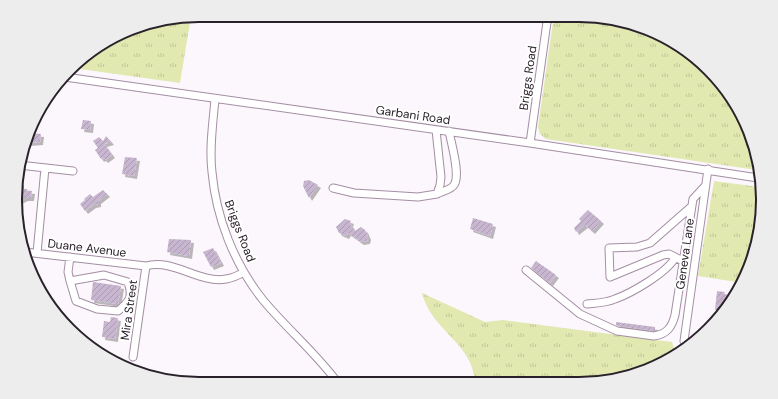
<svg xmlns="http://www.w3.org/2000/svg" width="778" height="399" font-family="'DM Sans',sans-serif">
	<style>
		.grass { fill: url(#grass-tufts) }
		.building { fill: url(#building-hatch); filter: url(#shadow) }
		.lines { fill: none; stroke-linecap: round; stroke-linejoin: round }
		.minor-casing { stroke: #a48ea4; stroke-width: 9 }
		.minor { stroke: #fff; stroke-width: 7 }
		.labels { text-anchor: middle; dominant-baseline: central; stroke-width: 4; stroke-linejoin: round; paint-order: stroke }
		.street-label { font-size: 12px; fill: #2a222a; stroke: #fff }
		.rim { fill: none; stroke: #2a222a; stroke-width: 2 }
	</style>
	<defs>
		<pattern id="grass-tufts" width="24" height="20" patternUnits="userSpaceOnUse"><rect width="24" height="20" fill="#e1e8b0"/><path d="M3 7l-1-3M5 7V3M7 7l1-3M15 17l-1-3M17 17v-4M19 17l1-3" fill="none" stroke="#c1c798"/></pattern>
		<pattern id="building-hatch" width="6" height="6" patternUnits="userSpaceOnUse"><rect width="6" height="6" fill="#c8b6d0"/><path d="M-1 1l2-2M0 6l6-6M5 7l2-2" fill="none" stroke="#ac9cb3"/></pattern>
		<filter id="shadow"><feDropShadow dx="3" dy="3" stdDeviation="0" flood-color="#0004"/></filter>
	</defs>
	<rect width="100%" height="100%" fill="#fcf7fc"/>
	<path class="grass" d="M554 15H590L660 34 717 78 753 140 757 170 546 139 540 134 538 127Z
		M191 16 180 83 73 68 87 53 140 25Z
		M714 181 759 187 763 211 743 283 698 276Z
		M422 293 485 322 503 320 672 342 676 354 649 370 603 382 475 383C473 342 431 331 422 293Z"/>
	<path class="building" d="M83 120 91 121 90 130 81 129Z
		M31 133 41 134 40 142 27 143Z
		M106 136 111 142 104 144 112 155 105 160 103 158 101 159 95 150 98 148 93 141 99 137 103 141Z
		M125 157 137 158 134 176 122 174Z
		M309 180 318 185 309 198 303 186 304 181Z
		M18 186H24V190L32 191 31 198H25L17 202Z
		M103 190 107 194 98 201V204L93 205 85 211 80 204 85 200 84 199 90 194 93 197Z
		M588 210 601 221 592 231 585 225 576 232 574 228 581 221 579 219Z
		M473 218 493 224 490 236 470 229Z
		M345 219 351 221 350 224 355 231 361 227 365 230 368 237 367 241 361 242 348 233 346 236 339 233 336 227Z
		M169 239 191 240 189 256 167 252Z
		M213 248 221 263 211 267 203 252Z
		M536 261 556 275 550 283 531 268Z
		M93 282 121 286 118 304 91 300Z
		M717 291 725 292 724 294 729 295V300L720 310H715Z
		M111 317 118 318 115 339 102 337 104 321 110 322Z
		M616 322 655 327V331L618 326 616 325Z"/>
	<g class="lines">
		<defs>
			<path id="minor" d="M65 77 530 143 758 178
				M215 99C213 123 209 148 212 172 216 217 234 264 263 300 287 329 316 353 338 383
				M530 143 548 15
				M19 165 73 171
				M333 188 354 193 418 197 437 194 440 185 441 177 436 130
				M437 194C442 191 451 190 454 185 461 175 451 143 449 131
				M25 252 146 266C173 258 199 284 226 279 232 278 239 275 244 272
				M37 253 45 168
				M683 261 669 254 663 255 610 277 609 248 637 247 650 243 691 207
				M526 270 580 314 617 331 654 336C667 334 672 327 675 315L693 199 705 186
				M70 281 76 301 97 309 118 311C130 301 133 297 128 282L104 275 70 281 68 272 70 257
				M587 304C597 303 606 303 615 299 632 293 666 273 675 258
				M684 341 708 169
				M133 357 146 266"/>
		</defs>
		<use href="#minor" class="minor-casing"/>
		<use href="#minor" class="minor"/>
	</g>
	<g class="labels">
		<g class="street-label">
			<text transform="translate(528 78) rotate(-82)">Briggs Road</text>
			<text transform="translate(413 115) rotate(8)">Garbani Road</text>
			<text transform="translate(240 231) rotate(69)">Briggs Road</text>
			<text transform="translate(87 248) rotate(7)">Duane Avenue</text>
			<text transform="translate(685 254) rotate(-82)">Geneva Lane</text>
			<text transform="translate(129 310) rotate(-82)">Mira Street</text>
		</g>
	</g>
	<path d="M0 0H778V399H0ZM199 22H579A177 177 0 0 1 756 199V200A177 177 0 0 1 579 377H199A177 177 0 0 1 22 200V199A177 177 0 0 1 199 22Z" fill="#eeedee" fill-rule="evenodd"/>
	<path class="rim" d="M199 22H579A177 177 0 0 1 756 199V200A177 177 0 0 1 579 377H199A177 177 0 0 1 22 200V199A177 177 0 0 1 199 22Z"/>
</svg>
